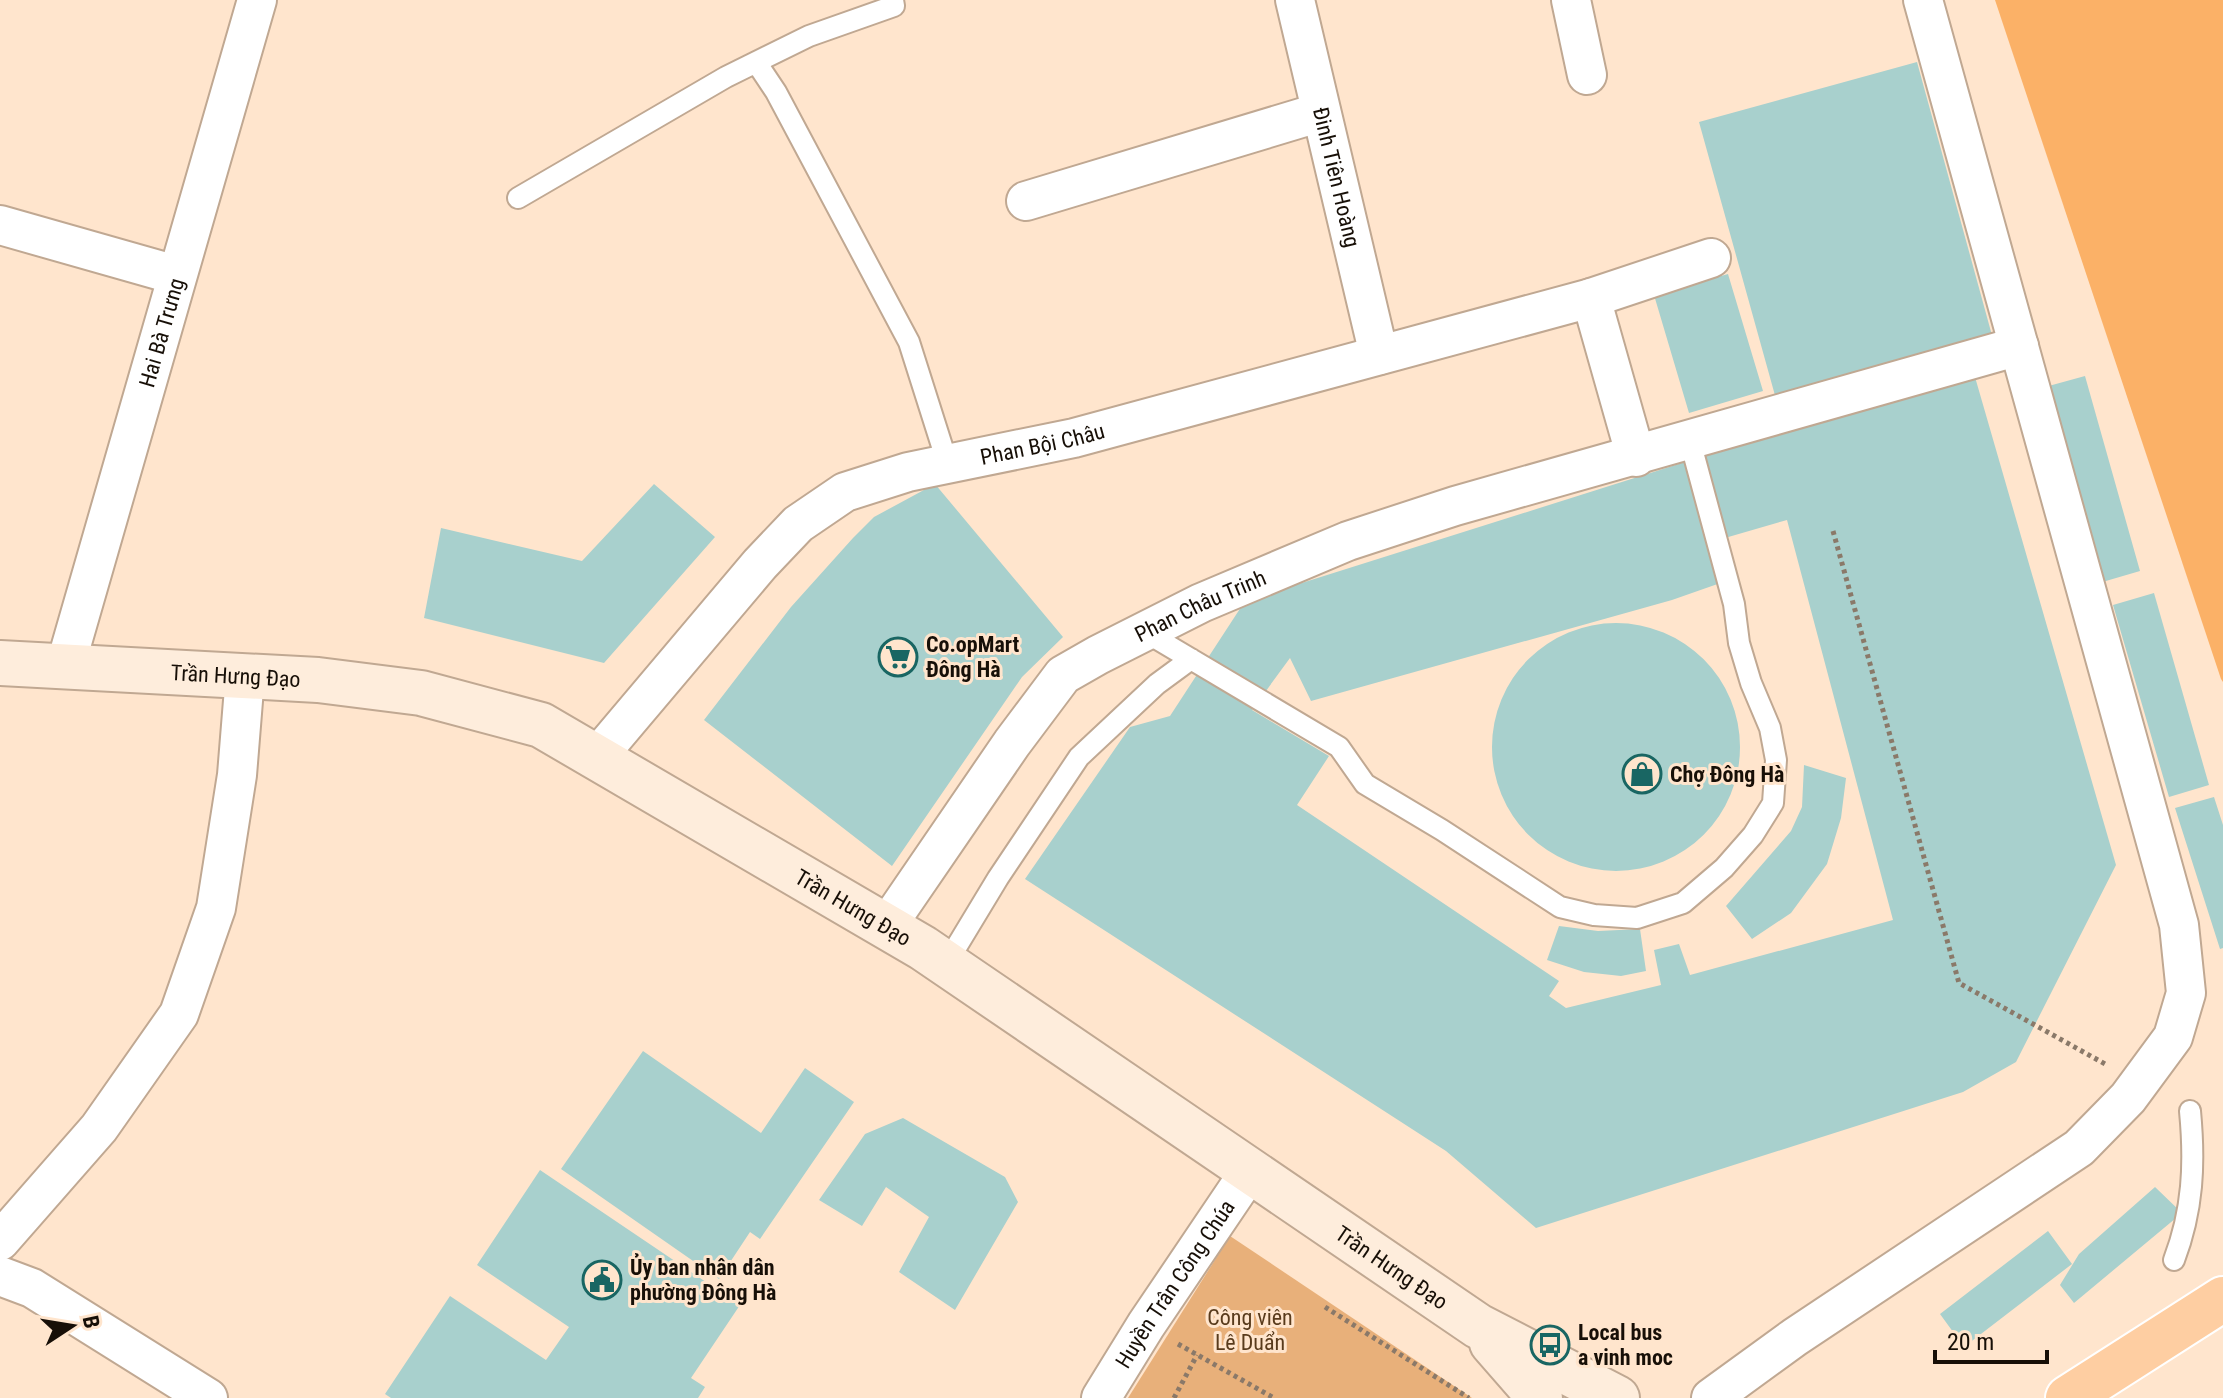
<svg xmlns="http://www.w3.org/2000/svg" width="2223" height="1398" font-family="'Roboto Condensed',sans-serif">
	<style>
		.green { fill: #e8b07a }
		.water { fill: #fbb167 }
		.building { fill: #a8d0cd; fill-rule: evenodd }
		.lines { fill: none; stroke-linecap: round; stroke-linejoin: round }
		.service-casing { stroke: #c0a892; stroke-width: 24 }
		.minor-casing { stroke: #c0a892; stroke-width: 42 }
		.secondary-casing { stroke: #c0a892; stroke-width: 48 }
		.trunk-casing { stroke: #fff; stroke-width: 48 }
		.path { stroke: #8a7969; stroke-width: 5; stroke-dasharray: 4 4; stroke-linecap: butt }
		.service { stroke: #fff; stroke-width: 20 }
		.minor { stroke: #fff; stroke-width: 38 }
		.secondary { stroke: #feeddc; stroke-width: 44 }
		.trunk { stroke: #fecea2; stroke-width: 44 }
		.labels { text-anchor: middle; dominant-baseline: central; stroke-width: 6; stroke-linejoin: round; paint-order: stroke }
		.street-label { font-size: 22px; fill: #170f07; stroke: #ffe5cd }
		.poi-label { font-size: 22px; font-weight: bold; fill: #170f07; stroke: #ffe5cd; text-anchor: start }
		.park-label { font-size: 22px; fill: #593b1c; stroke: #ffe5cd }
	</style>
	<rect width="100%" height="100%" fill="#ffe5cd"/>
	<path class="green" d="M1230 1236 1472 1398H1128Z"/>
	<path class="water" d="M1995 0H2223V682L2221 679Z"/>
	<path class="building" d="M1917 62 1993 339 1776 399 1699 122Z
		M1728 274 1763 391 1689 413 1654 295Z
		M2085 376 2140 571 2099 583 2045 387Z
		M1975 377 2116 865 2016 1062 1963 1092 1536 1228 1446 1151 1025 879 1130 727 1170 716 1245 601 1793 428ZM1787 520 1893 920 1690 975 1679 944 1654 950 1661 985 1566 1008 1549 996 1559 981 1297 805 1329 756 1252 710 1290 658 1311 701 1672 600 1729 580 1718 540Z
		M654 484 715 537 604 663 424 618 441 528 582 561Z
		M935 484 1063 637 1022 677 892 866 704 720 791 607 853 538 874 517Z
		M2154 593 2209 785 2169 797 2113 605Z
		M1492 747a124 124 0 1 1 248 0a124 124 0 1 1-248 0Z
		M1804 765 1846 778 1841 818 1827 864 1791 913 1752 939 1726 906 1791 831 1802 807Z
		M2214 797 2223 825V948L2220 949 2175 808Z
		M1559 926 1598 931 1640 929 1646 971 1621 976 1584 972 1547 960Z
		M643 1051 761 1133 805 1068 854 1102 760 1239 750 1232 719 1279 561 1169Z
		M903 1118 1005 1177 1018 1202 955 1310 899 1272 929 1217 886 1187 862 1226 819 1200 865 1134Z
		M540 1170 740 1305 691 1378 705 1387 698 1398H391L385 1394 450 1296 546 1360 569 1327 477 1265Z
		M2155 1187 2182 1213 2074 1303 2060 1285 2079 1254Z
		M2048 1231 2072 1264 1964 1347 1940 1314Z"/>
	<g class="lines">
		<defs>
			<path id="service" d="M756 62 776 92 909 342 948 465
				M518 198 726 77 809 36 894 6 893 0
				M1147 633 1339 747 1365 784 1442 830 1560 907 1594 915 1637 918 1683 903 1724 868 1753 835 1773 803 1776 760 1770 728 1751 683 1739 643 1734 604 1690 441
				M946 964 998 878 1079 757 1157 684 1191 659
				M2174 1260C2193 1210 2195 1164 2190 1111"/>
			<g id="minor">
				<path id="s1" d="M1295 0 1379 355"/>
				<path d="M1571 0 1587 75"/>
				<path d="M1026 201 1321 112"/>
				<path d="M0 225 176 275"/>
				<path d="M1591 298 1636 457"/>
				<path id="s2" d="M65 667 257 0"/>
				<path id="s3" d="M597 757 760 564 798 524 845 492 908 472 1074 438 1591 298 1711 258"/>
				<path id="s4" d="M886 927 1012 743 1063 675 1098 655 1201 603 1348 541 1455 506 2019 346"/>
				<path d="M0 1241 99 1128 179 1014 216 908 237 775 245 676"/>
				<path d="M0 1276 32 1288 208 1398"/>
				<path id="s5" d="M1101 1398 1146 1325 1250 1171"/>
				<path d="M1711 1398 1795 1337 2079 1148 2128 1098 2173 1037 2186 993 2179 925 1923 0"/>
			</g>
			<g id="secondary">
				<path id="s6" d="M0 663 318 680 421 693 541 725 923 948 1478 1326 1617 1398"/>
				<path d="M1492 1343 1540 1398"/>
			</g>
			<path id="trunk" d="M2068 1398 2223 1299"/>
		</defs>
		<use href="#service" class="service-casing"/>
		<use href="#minor" class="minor-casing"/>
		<use href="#secondary" class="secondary-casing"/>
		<use href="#trunk" class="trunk-casing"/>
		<path class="path" d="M1833 531 1959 983 2107 1065
			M1325 1307 1469 1398
			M1178 1344 1274 1398
			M1174 1398 1197 1355"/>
		<use href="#service" class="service"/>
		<use href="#minor" class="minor"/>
		<use href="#secondary" class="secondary"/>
		<use href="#trunk" class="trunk"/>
	</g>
	<defs>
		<symbol id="supermarket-ring" viewBox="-11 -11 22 22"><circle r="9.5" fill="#ffe5cd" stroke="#196663" stroke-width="1.5"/><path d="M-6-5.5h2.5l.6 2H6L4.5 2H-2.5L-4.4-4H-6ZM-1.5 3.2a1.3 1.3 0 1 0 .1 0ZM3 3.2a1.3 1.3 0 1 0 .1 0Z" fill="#196663"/></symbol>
		<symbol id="shop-ring" viewBox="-11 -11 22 22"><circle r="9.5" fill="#ffe5cd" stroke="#196663" stroke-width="1.5"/><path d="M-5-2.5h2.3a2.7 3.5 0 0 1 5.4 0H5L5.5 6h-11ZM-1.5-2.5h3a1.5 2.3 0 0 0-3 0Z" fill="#196663"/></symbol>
		<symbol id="civic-ring" viewBox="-11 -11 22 22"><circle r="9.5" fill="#ffe5cd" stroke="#196663" stroke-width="1.5"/><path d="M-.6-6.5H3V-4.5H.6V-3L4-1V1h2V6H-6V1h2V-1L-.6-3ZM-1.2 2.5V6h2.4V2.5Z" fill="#196663"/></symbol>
		<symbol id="bus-ring" viewBox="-11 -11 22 22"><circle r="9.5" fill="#ffe5cd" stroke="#196663" stroke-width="1.5"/><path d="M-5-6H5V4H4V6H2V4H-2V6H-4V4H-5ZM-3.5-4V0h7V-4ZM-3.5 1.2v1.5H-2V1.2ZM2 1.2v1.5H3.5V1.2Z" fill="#196663"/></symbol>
	</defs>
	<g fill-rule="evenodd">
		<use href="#supermarket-ring" x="876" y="635" width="44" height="44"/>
		<use href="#shop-ring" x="1620" y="752" width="44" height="44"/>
		<use href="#civic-ring" x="580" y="1258" width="44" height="44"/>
		<use href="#bus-ring" x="1528" y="1323" width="44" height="44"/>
	</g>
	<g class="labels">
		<g class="street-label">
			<text stroke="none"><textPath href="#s1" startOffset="182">Đinh Tiên Hoàng</textPath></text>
			<text stroke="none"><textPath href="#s2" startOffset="348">Hai Bà Trưng</textPath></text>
			<text stroke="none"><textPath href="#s3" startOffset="568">Phan Bội Châu</textPath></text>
			<text stroke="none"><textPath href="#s4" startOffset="462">Phan Châu Trinh</textPath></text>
			<text stroke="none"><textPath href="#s6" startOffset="236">Trần Hưng Đạo</textPath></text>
			<text stroke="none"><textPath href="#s6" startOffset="908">Trần Hưng Đạo</textPath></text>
			<text stroke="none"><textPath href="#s6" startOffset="1556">Trần Hưng Đạo</textPath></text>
			<text stroke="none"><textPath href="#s5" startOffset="136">Huyền Trân Công Chúa</textPath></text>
		</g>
		<g class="poi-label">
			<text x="926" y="644">Co.opMart<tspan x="926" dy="25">Đông Hà</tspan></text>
			<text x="1670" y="774">Chợ Đông Hà</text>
			<text x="630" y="1267">Ủy ban nhân dân<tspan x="630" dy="25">phường Đông Hà</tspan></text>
			<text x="1578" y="1332">Local bus<tspan x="1578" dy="25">a vinh moc</tspan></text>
		</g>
		<g class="park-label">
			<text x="1250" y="1317">Công viên<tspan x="1250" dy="25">Lê Duẩn</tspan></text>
		</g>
	</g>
	<g transform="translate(72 1326) rotate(78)" stroke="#ffe5cd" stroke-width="6" paint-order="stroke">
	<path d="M0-6L14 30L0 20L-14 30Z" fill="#170f07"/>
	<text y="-12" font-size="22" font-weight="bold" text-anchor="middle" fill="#170f07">B</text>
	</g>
	<path d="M1935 1350v12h112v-12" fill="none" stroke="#170f07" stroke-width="4"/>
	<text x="1947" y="1350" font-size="24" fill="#170f07" stroke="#ffe5cd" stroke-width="6" paint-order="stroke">20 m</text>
</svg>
